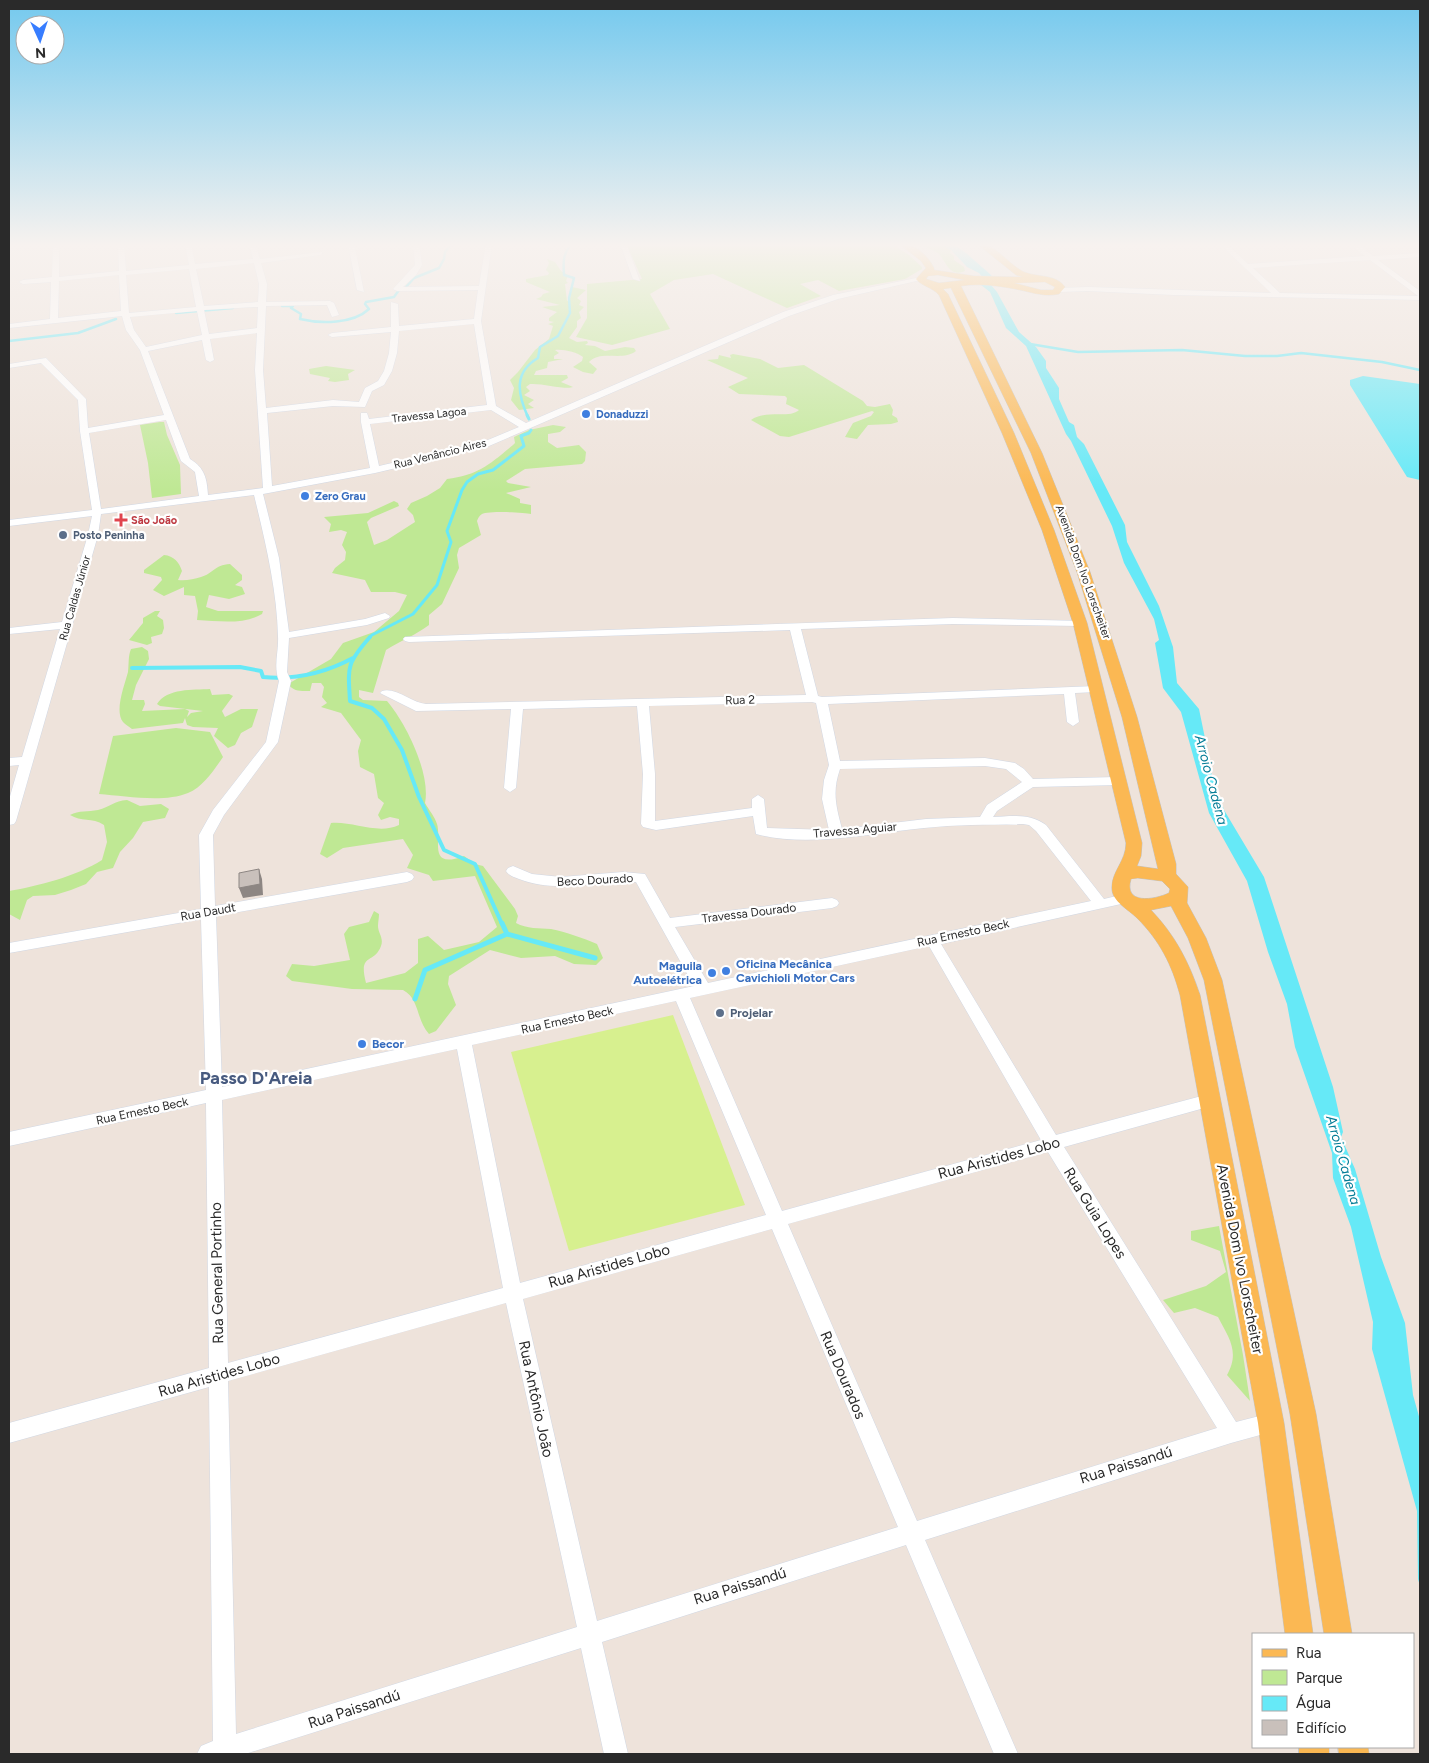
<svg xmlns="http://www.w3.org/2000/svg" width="1429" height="1763" font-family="Figtree,sans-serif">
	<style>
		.green { fill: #bfe894 }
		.pitch { fill: #d7f08f }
		.water { fill: #66e9f7 }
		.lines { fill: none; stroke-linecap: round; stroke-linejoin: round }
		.stream-far3 { stroke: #66e9f7; stroke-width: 2.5 }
		.stream-far2 { stroke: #66e9f7; stroke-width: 3 }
		.stream-far1 { stroke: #66e9f7; stroke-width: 4 }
		.stream { stroke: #66e9f7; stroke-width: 5 }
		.minor-casing { stroke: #d1d8e4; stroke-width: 1 }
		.major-casing { stroke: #c3c3c3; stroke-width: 1 }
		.minor { fill: #fff; fill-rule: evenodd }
		.major { fill: #fbb853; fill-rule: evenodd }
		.shaded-wall { fill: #8d8683 }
		.building { fill: #c9c0bb; stroke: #8d8683 }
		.shop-dot { fill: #3f7fe0; stroke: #fff; stroke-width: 2 }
		.health-dot { fill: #e0444e; stroke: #fff; stroke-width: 2 }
		.service-dot { fill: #5c6f8a; stroke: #fff; stroke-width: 2 }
		.labels { text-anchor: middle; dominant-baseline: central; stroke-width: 4.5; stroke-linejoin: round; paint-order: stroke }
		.far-shop-label { font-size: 11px; font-weight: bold; fill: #366cbe; stroke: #fff; text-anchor: start }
		.far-street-label { font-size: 11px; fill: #2a2a2a; stroke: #fff }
		.far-health-label { font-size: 11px; font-weight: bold; fill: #be3a42; stroke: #fff; text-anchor: start }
		.far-service-label { font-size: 11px; font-weight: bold; fill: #4e5e75; stroke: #fff; text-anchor: start }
		.street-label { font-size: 12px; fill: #2a2a2a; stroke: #fff }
		.shop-label { font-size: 12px; font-weight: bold; fill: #366cbe; stroke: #fff; text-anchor: start }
		.service-label { font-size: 12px; font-weight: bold; fill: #4e5e75; stroke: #fff; text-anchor: start }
		.water-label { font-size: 14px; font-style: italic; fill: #047d97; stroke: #fff }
		.near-street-label { font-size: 15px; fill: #2a2a2a; stroke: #fff }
		.district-label { font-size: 18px; font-weight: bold; fill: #475a7f; stroke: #fff }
	</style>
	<rect width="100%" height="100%" fill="#eee3db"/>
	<path class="green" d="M626 243H890L909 255 922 267V269L905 279 839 291 818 280 800 284 821 296 787 308 713 274 674 280 650 294 670 329 612 345 576 337 587 318V284L642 279Z
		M918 243H938L951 250 950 253 954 256V260L964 267 965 271C949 278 946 261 939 254 935 251 923 246 918 243Z
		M547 259 555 262 561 271 568 275 566 281 568 283 565 284 567 301 570 299 572 287 586 290 577 298 581 301 579 305 584 307 579 312 581 318 577 321V327L569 338 577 342 587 341 588 343 585 345 595 346 605 351 625 347 634 348 636 351C622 362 601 349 589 362L597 369 593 374 583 372 573 367 582 361 583 357C577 352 563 349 555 350L559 353 554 356V359H563L548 362 547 368 536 371 534 375H567L568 378 561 382 573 387C566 390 542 383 530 384L526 387 530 391 524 395 534 400 528 404 534 408 519 410 511 400 514 388 510 380 518 372 535 350 549 339 553 326 548 324 554 322 549 321V318L557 312 542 307 560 305 536 299 541 297 543 294 550 292 526 282V279L548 275 549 273 546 270 549 263Z
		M733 354 760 359 778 368 804 365 863 401 867 406 875 407 890 404 893 410 892 415 897 418 898 422 891 424 868 425 857 439 845 437 853 423 871 416 874 412 872 411 789 437 780 436 751 420C767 409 790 419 799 410L786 404 787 398 785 396 739 394 728 387 748 378 707 360 718 359 719 355 731 358 730 355Z
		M326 366 355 370 348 374 349 380 335 382 328 381 330 378 310 374 309 369Z
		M160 422H164L167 435 180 465 181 494 152 498 148 463 140 425Z
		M553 425 566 427 560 432 548 434V442L557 448 579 445 586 452 585 461 582 464 525 469 506 481 508 483 531 487 506 493 520 499V503L531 505V514C525 512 488 511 482 514 479 516 478 518 477 521L481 535 459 548 457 555 459 568 442 604 429 615V625C416 635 400 641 386 650L373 693 359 690V697L363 700 387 701C406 723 431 774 425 803 429 810 435 817 437 824 442 840 427 870 464 856L475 864 483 866 515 909 518 916 516 923C527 929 539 928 551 929 566 932 583 938 597 944L603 958 596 965 574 964 555 956 521 958 490 950 449 976 448 984 456 1005 436 1031 429 1034C416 1020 420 999 403 990L352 989 292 981 286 976 292 964 314 966 350 960 344 934 349 927 369 922 374 911 379 914C379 918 378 922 378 926 378 933 384 938 381 946 374 965 358 952 366 983L405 973 418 963V939L428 936 444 950 479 942 497 927 475 876 433 881 429 875 407 868 413 855 403 839 343 848 327 858 320 854 331 823C353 821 378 835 399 825V819L390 817 381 820 378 815 384 803 378 798 374 774 360 767 358 751 361 740 341 713 321 707 327 703 322 697 324 687 321 683H312L310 691C301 691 294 692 288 684L331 659 343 643 374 632 399 611 407 595 395 592H371L365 580 332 573 335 568 345 560 346 552 342 545 347 532 341 530 329 532 331 524 324 517 368 513 394 501 398 503 399 506 371 518 367 522 374 545 387 540 415 522 413 515 407 509 411 503 427 496 440 488 447 479C478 475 489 465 513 445L515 443 514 437 529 430Z
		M164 555C174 556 179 562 182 571L178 580C186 581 194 579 201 577 213 574 214 565 230 564L242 575V580L235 585 242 587 245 594 229 599 209 595 206 607 218 611H263L262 614C243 625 219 621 197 620L198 611 195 596 184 595V587L164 596 153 590 162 580 161 577 144 573V570Z
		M155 611H160L157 616 163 620 164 628 162 634 151 637 152 643 147 645 129 640 143 623V618Z
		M142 647 148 651 149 659 136 685 132 700H144L145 704 142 711 185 709 189 711 187 717 191 713 203 711 160 706 157 704C167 688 193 690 210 689L212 695 229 694 233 696 222 711 225 717 241 709H258L252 727 241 733 235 745 228 748 214 736 218 728 193 727 187 725 185 718 183 723 132 729C129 727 125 724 123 722 114 711 125 684 128 672 129 664 128 656 131 649Z
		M176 728 210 732 223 757C214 770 203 787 188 793 164 803 125 796 99 794L113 736Z
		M127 800 140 806 161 804 169 809 165 818 143 822 133 838 120 852 113 868 97 872 86 884 71 890 55 895 33 896 27 900 20 920 9 914V891C38 886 77 876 102 860L107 842 104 825C92 817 81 822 70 815 79 810 88 812 98 810 110 807 114 801 127 800Z
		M1219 1226 1243 1355 1250 1401 1227 1375C1240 1352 1229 1338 1218 1317L1195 1308 1174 1313 1163 1300 1206 1286 1226 1272 1220 1251 1191 1240V1231Z"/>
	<path class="pitch" d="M673 1015 745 1205 569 1251 511 1052Z"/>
	<path class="water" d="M938 243H952L966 253 991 275 992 278H983L979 273 967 267 951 250Z
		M981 285H991L997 292 1019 332 1036 347 1046 361V368L1059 388V399L1069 422 1074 425 1077 437 1084 444 1125 525 1127 542 1159 606 1173 647 1177 683 1199 709 1207 748 1206 758 1224 810 1264 877 1333 1087 1343 1132 1341 1137 1355 1169 1381 1257 1405 1323 1413 1395 1420 1420V1586L1418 1579 1417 1511 1372 1349 1373 1322 1351 1227 1333 1178 1332 1153 1295 1047 1287 1004 1268 952 1247 881 1209 813 1181 712 1163 688 1155 643 1159 640 1154 619 1124 563 1112 526 1071 441 1066 434 1026 346 1006 328 990 292Z
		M1363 376 1420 384V480L1407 477 1350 385V380Z"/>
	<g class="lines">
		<path class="stream-far3" d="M406 287 414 278 439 268 444 259 445 252 452 243
			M282 306H293L291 308 301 314 300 319C321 324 353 324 369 309L365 304 366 302 394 297 399 290
			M176 313 233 308
			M9 341 78 333 116 319
			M1030 344 1078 352 1182 350 1245 356H1277L1301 353 1382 362 1420 370
			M528 417C517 393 514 372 538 358L540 347 558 336 570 313 569 298 574 278 564 275C563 262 563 253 572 243"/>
		<path class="stream-far2" d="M527 415 529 419
			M369 638 372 635 413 614 437 585 451 542 447 531 462 490 467 482 478 474 493 470 524 446 521 436 529 433 531 430"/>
		<path class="stream-far1" d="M370 637C346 664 348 667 350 701L372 708 384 719 402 750 419 797 444 850 475 864 502 924
			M132 668 240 667 261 671 263 677C295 680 325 673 353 658"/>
		<path class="stream" d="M502 923 507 934 595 958
			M415 999 425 970 507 934"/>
		<defs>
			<path id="minor" d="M53 243H59V277L119 271 118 243H124L126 271 189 265 185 243H191L195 264 253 259 249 243H255L260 259 322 252V254L320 255 261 263 267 284 266 302 330 301 334 303 339 315 332 317 327 305 266 306 263 370 266 408 333 400 359 402 365 388 378 381 384 371 389 353 391 332 332 337 328 335 332 333 391 327V302L398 304 399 326 474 319 478 290 397 291 393 289 415 265 413 243H419L422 265 416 275 403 287 479 286 486 243H492L481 321 496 406 526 423 783 312 833 295 921 277 925 279 838 299 789 316 489 446 375 473 263 494 279 558 289 632 365 619 385 613 390 616 389 618 367 625 289 638 287 672 291 681 278 742 224 815 213 835 215 906 407 872 412 874 414 877 412 880 407 882 216 916 222 1087 694 986 636 882C597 880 557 894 519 879 514 877 509 876 506 871L508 868 513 866 532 874 561 877 623 872 645 874 670 918 832 898 837 900 839 903 837 906 832 908 675 927 708 983 1091 901 1036 831 1029 825 1023 824C990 825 957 824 924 828 872 833 807 848 756 834L753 816 656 830 643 827 641 824 643 774 637 706 523 709 516 788 510 792 504 788 511 709 416 711 380 693 382 691C396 687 412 703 426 704L806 695 790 630 409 642 405 641 403 639 405 637 953 618 1084 621 1085 623 1084 625 1080 626 953 624 801 629 818 696 822 697 1096 686 1102 689 1096 692 1075 693 1079 722 1073 726 1067 722 1064 694 828 704 840 761 985 758 1015 763 1024 769 1033 779 1118 777 1124 781 1118 785 1033 787 997 811 993 817C1012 816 1030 813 1046 825L1104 899 1125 894 1130 896 1132 899 1130 902 941 944 1056 1135 1209 1094 1215 1095 1217 1100 1215 1105 1064 1147 1236 1422 1271 1413 1278 1416 1281 1423 1278 1430 1231 1443 925 1540 1018 1754H994L906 1545 602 1642 628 1754H604L581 1648 245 1754H197L201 1746 213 1741 209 1387 9 1443V1423L209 1368 206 1103 9 1146V1132L206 1090 201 919 9 953V943L201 909 199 835 213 810 266 742 279 681C273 666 279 652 278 636 277 590 265 540 254 495L101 514 98 535 16 821 14 824 9 825V800L19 765 9 766V758L22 757 60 629 9 634V628L62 622 88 535 92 516 9 526V520L92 510 80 431 78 400 41 363 9 368V364L46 358 86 399 88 428 164 415 140 350 126 330 122 316 9 328V324L50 319 51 282 23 284 19 282 23 280 52 277ZM254 263 259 284 258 302 204 306 196 269ZM189 269 196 307 129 313 126 275ZM119 275 121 311 58 318 59 281ZM254 307H258L257 328 209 334 204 310ZM197 311 202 335 146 347 134 330 130 317ZM474 324 487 405 369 419 367 413H361V422L370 468 272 486 267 413 333 406 365 407 372 391 384 385 392 371 397 353 399 331ZM257 333 255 370 263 488 208 495C207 479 205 468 190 459L148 351 202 340 206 360 210 362 214 360 210 339ZM491 410 519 427 483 442 379 466 370 424ZM166 420 181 461 195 472 199 496 101 509 89 433ZM812 702 816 703 829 765 824 780 822 799 829 830 767 828 764 799 758 795 752 799V808L655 821V774L649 706ZM985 766 1006 769 1022 782 987 805 980 817 926 819 842 829C836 806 832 792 840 769ZM929 946 1041 1140 782 1211 690 998ZM676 1001 766 1215 520 1283 472 1045ZM457 1049 503 1288 228 1363 222 1100ZM1048 1152 1217 1428 917 1521 788 1224ZM772 1229 898 1527 597 1621 523 1299ZM506 1303 577 1627 236 1734 228 1381Z
				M348 243H354L364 292 357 290Z
				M620 243H626L640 281 633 279Z
				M1219 243H1226L1248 264 1365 256 1348 243H1356L1373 256 1420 253V257L1378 260 1420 291V300L1174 295 1088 291 1059 292 1055 290 1059 288 1088 287 1271 293ZM1370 260 1418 296 1280 293 1253 268Z"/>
			<path id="major" d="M898 243C914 243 927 254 934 268V270L974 276 1023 277 1016 275 976 243C995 243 1006 262 1022 271 1036 278 1055 273 1065 287L1059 294C1045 297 1034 293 1020 290 1001 286 980 283 961 286L1042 453 1090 572 1137 717 1176 864V874L1188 887 1187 903 1206 938 1222 980 1316 1414 1352 1634H1324L1290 1414 1204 980 1188 938 1171 906 1151 910C1175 935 1189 962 1200 995L1284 1423 1313 1634H1285L1258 1423 1180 995C1172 965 1160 941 1137 918 1128 909 1111 901 1112 887 1112 871 1126 861 1126 843L1073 623 1042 530 1002 433 939 295C932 287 923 287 916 279L926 268 921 261ZM938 275 965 280 939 283 926 279 928 276ZM1045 282 1055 287 1053 290H1041L1014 283ZM951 288 1031 453 1077 572 1122 717 1158 869 1137 866 1141 856 1142 843 1087 623 1054 530 1014 433 948 294 943 289ZM1138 878 1162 881 1170 889 1169 893C1154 900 1123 905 1131 879Z
				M1299 1747H1329V1754H1299Z
				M1338 1747H1368L1369 1754H1339Z"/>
		</defs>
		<use href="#minor" class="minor-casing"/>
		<use href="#major" class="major-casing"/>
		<use href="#minor" class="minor"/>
		<use href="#major" class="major"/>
	</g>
	<path class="shaded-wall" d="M259 869 262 879 263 895 243 898 239 888Z"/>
	<path class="building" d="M259 869 260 884 239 888V873Z"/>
	<linearGradient id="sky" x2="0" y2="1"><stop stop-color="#74c9ee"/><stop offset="0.5" stop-color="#f7f2ef"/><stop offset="1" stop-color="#f7f2ef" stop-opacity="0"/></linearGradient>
	<rect width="1429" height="490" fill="url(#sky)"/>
	<g class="shop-dot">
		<circle cx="586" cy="414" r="5"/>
		<circle cx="305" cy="496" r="5"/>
		<circle cx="726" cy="971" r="5"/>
		<circle cx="712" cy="973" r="5"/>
		<circle cx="362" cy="1044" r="5"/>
	</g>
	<path class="health-dot" d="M118.5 512.5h5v5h5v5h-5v5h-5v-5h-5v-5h5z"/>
	<g class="service-dot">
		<circle cx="63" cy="535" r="5"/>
		<circle cx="720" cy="1013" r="5"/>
	</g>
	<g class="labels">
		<g class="far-shop-label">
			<text x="596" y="414">Donaduzzi</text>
			<text x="315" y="496">Zero Grau</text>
		</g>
		<g class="far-street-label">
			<text transform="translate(429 415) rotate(-6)">Travessa Lagoa</text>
			<text transform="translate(440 454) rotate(-14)">Rua Venâncio Aires</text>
			<text transform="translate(1083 572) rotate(70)">Avenida Dom Ivo Lorscheiter</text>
			<text transform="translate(75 598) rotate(-74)">Rua Caldas Júnior</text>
		</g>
		<g class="far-health-label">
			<text x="131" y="520">São João</text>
		</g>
		<g class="far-service-label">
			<text x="73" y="535">Posto Peninha</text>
		</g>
		<g class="street-label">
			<text transform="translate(740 700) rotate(-2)">Rua 2</text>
			<text transform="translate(855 830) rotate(-5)">Travessa Aguiar</text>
			<text transform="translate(595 880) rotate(-3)">Beco Dourado</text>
			<text transform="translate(208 912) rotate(-10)">Rua Daudt</text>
			<text transform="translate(749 913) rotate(-7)">Travessa Dourado</text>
			<text transform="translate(963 933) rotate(-12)">Rua Ernesto Beck</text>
			<text transform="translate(567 1020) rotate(-12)">Rua Ernesto Beck</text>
			<text transform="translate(142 1111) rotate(-12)">Rua Ernesto Beck</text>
		</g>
		<g class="shop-label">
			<text x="736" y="964">Oficina Mecânica<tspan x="736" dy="14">Cavichioli Motor Cars</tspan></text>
			<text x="702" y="966" text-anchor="end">Maguila<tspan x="702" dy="14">Autoelétrica</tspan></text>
			<text x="372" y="1044">Becor</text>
		</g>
		<g class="service-label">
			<text x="730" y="1013">Projelar</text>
		</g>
		<g class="water-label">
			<text transform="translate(1211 780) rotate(75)">Arroio Cadena</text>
			<text transform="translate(1343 1160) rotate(74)">Arroio Cadena</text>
		</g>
		<g class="near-street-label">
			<text transform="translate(999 1158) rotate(-15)">Rua Aristides Lobo</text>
			<text transform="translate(1095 1213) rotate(58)">Rua Guia Lopes</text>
			<text transform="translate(1240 1259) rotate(79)">Avenida Dom Ivo Lorscheiter</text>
			<text transform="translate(609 1266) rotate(-16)">Rua Aristides Lobo</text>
			<text transform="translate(217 1273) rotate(-91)">Rua General Portinho</text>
			<text transform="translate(219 1375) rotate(-16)">Rua Aristides Lobo</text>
			<text transform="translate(843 1375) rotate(67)">Rua Dourados</text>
			<text transform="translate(536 1399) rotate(78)">Rua Antônio João</text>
			<text transform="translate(1126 1465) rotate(-17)">Rua Paissandú</text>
			<text transform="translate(740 1586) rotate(-17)">Rua Paissandú</text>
			<text transform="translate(354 1709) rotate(-18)">Rua Paissandú</text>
		</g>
		<g class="district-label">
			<text x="256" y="1078">Passo D'Areia</text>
		</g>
	</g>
	<rect width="1429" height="1763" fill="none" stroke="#2a2a2a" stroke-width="20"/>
	<rect x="1252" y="1633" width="162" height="115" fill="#ffffff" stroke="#aaaaaa"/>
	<rect x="1262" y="1649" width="25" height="8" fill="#fbb853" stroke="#aaaaaa"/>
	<text x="1296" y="1658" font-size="15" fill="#2a2a2a">Rua</text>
	<rect x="1262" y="1670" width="25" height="15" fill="#bfe894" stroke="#aaaaaa"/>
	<text x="1296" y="1683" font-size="15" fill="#2a2a2a">Parque</text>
	<rect x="1262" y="1696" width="25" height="15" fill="#66e9f7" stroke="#aaaaaa"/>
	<text x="1296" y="1708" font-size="15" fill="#2a2a2a">Água</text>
	<rect x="1262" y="1720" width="25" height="15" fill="#c9c0bb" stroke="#aaaaaa"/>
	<text x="1296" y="1733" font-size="15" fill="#2a2a2a">Edifício</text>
	<g transform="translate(40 40) rotate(177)"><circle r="24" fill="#ffffff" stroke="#aaaaaa"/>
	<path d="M0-4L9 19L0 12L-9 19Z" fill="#377dff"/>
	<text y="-8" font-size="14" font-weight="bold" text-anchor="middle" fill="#2a2a2a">N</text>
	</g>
</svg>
